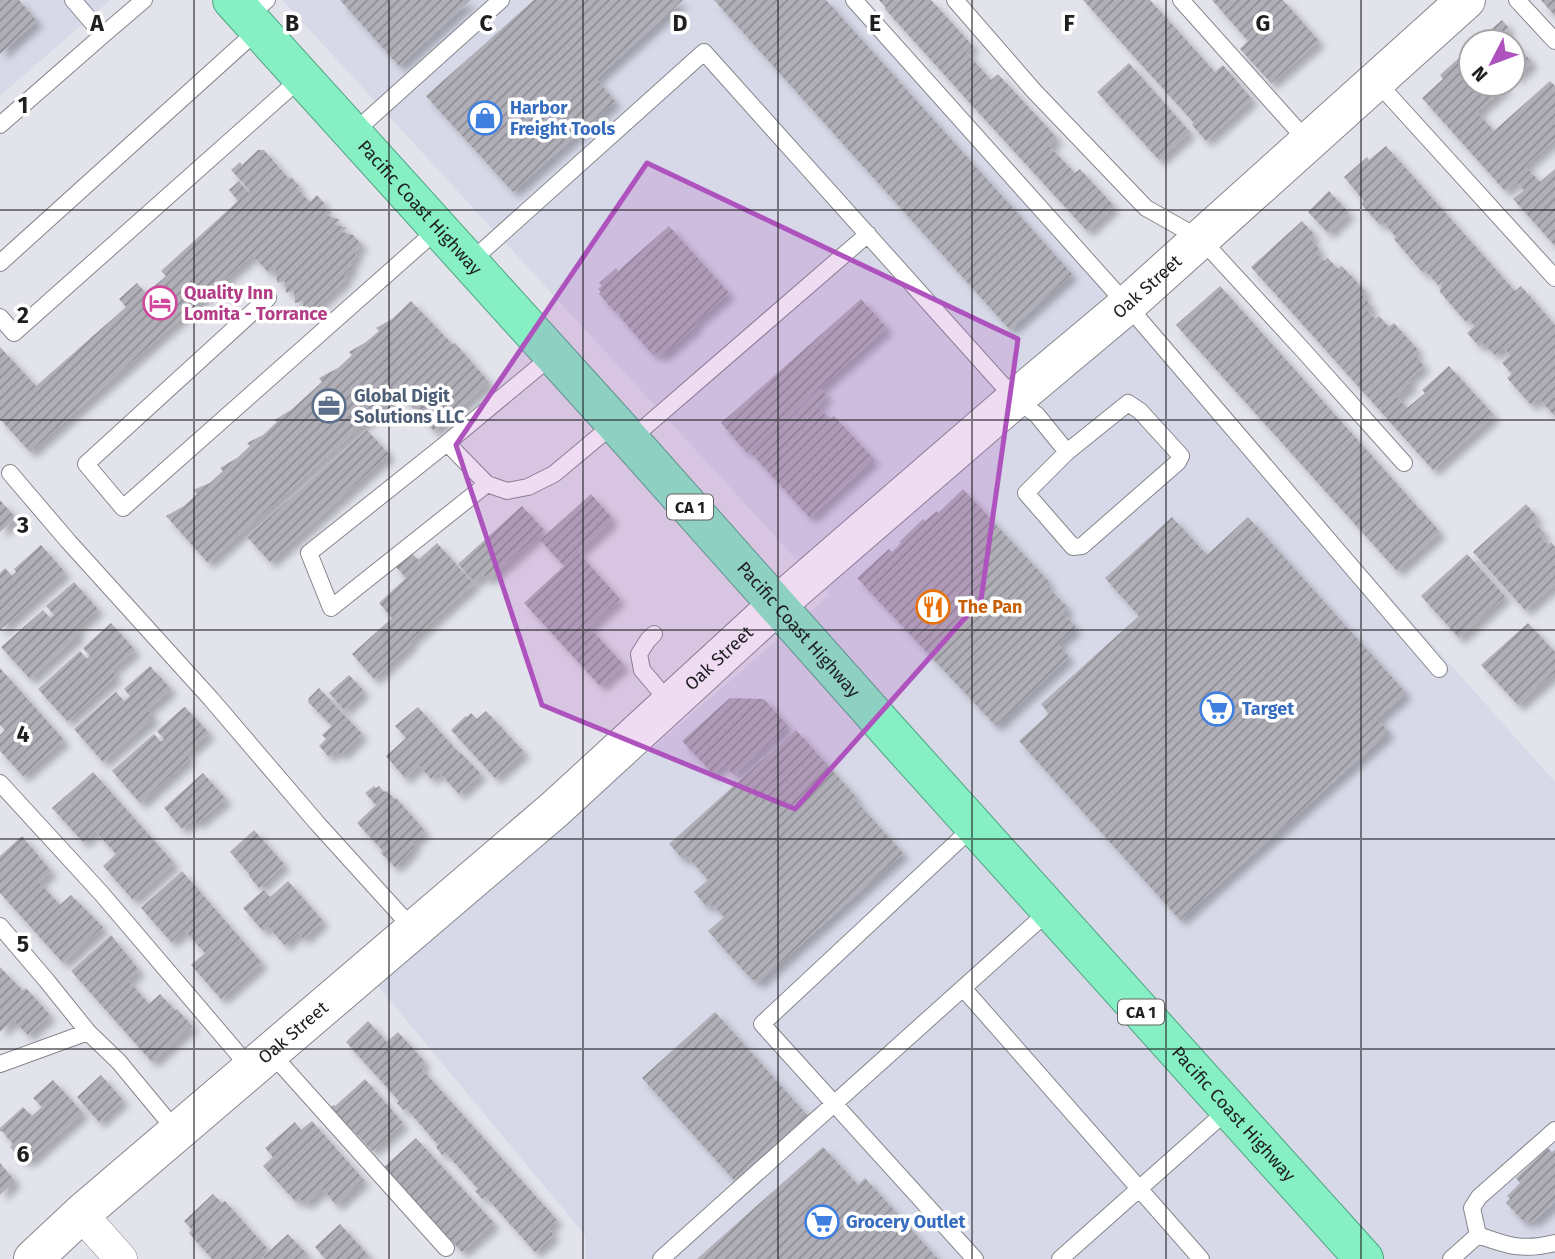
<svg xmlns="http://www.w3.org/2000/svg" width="1555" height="1259" font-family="'Fira Sans',sans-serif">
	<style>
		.built { fill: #d7d9e8 }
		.building { fill: url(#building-hatch); filter: url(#shadow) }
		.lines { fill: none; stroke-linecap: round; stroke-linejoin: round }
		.service-casing { stroke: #85868d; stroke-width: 18 }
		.minor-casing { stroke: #85868d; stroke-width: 33 }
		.tertiary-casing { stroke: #85868d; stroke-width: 40 }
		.trunk-casing { stroke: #4ea482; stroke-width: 40 }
		.service { stroke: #fff; stroke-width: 16 }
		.minor { stroke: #fff; stroke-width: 32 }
		.tertiary { stroke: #fff; stroke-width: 38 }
		.trunk { stroke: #86f0c4; stroke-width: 38 }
		.marked { fill: #ae52bd; fill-opacity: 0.2; stroke: #ae52bd; stroke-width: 5; stroke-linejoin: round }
		.grid { fill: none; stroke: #1f1f22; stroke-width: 2; stroke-opacity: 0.55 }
		.labels { text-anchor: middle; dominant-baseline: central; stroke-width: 7; stroke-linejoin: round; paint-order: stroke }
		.shield { fill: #fff; stroke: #626264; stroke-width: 2 }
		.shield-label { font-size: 16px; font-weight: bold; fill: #1f1f22 }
		.shop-label { font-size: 18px; font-weight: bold; fill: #366cbe; stroke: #fff; text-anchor: start }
		.street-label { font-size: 18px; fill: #1f1f22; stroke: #fff }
		.hotel-label { font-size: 18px; font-weight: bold; fill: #b23c85; stroke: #fff; text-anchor: start }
		.service-label { font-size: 18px; font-weight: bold; fill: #4e5e75; stroke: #fff; text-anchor: start }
		.food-label { font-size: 18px; font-weight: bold; fill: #c56008; stroke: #fff; text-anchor: start }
		.grid-label { font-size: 23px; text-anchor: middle; font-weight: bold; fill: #1f1f22; stroke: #fff; stroke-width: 7; stroke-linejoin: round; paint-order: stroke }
	</style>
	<defs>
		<pattern id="building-hatch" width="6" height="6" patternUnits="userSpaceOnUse" patternTransform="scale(1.75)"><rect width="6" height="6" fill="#b0aeb6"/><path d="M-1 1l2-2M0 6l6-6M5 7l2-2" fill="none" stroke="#8f8d94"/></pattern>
		<filter id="shadow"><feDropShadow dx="6" dy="6" stdDeviation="3.5" flood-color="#0004"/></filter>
	</defs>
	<rect width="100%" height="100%" fill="#e2e3eb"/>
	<path class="built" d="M0 0H110L0 96Z
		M282 0H859L1555 782V1259H586L585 1235 378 986 829 595Z"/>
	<path class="building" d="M0 0H19L37 21 0 54Z
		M340 0H471L399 66Z
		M534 0H683L596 79 615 101 513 192 426 96Z
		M714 0H826L1072 274 1010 330Z
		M879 0H931L973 46 966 52 991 80 998 74 1057 138 1049 146 1075 173 1080 169 1114 206 1087 231 968 101 885 9 886 8Z
		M1083 0H1150L1215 72 1223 65 1252 99 1206 141 1192 125 1194 123Z
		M1212 0H1283L1319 41 1271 83 1240 49 1248 41Z
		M1541 0H1555V16Z
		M1502 20 1509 28 1504 32 1532 62 1513 80V42H1477Z
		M1471 47V84H1508L1477 112 1494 131 1550 81 1555 86V139L1525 166 1540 182 1555 169V246L1513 199 1524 190 1516 181 1505 191 1422 98 1443 79 1440 75Z
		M1129 63 1190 132 1159 160 1097 92Z
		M1386 146 1515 291 1521 286 1555 325V416L1538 398 1531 405 1507 378 1512 374 1502 363 1510 355 1503 347 1495 355 1483 343 1479 346 1467 333 1475 326 1469 319 1466 322 1440 292 1442 282 1438 285 1426 271 1423 273 1394 239 1396 237 1383 222 1380 225 1361 204 1364 201 1344 177 1367 157 1369 160Z
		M258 150H264L289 179 291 177 299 186 296 188 310 202 317 195 325 204 321 207 323 210 332 212 328 216 340 220 334 224 347 228 342 232 353 235 362 245 354 252 357 256 349 264 353 267 344 275 347 278 306 316 304 314 303 301 295 303 294 291 286 293 285 281 277 283 276 270 268 272 252 255 30 452 0 419V347L36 386 126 307 119 299 137 283 146 293 166 276 161 271 238 201 229 190 239 181 249 193 250 191 231 170 240 162 242 165Z
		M1329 191 1349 213 1328 233 1308 212Z
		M1302 221 1314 234 1310 238 1320 250 1316 253 1324 261 1328 258 1338 269 1342 266 1366 292 1362 295 1372 307 1368 311 1375 319 1379 316 1389 327 1394 323 1418 350 1414 354 1424 366 1408 380 1412 384 1397 397 1407 408 1425 393 1422 390 1449 366 1494 415 1433 470 1251 267Z
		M669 226 729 293 695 323 697 325 662 356 661 354 659 356 656 352 653 355 619 316 621 314 617 310 615 312 599 294 601 292 598 289 602 286 599 283 616 268 618 271Z
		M1220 286 1440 532 1397 571 1176 325Z
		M861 299 887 328 747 453 721 423Z
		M411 301 453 345 455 343 489 382 434 431 399 392 208 563 166 516 184 506 197 494 193 490 210 483 223 471 220 468 237 458 250 446 247 443 263 435 277 422 274 420 291 410 322 382 319 378 338 368 352 355 349 352 366 342 379 331 376 328 392 319Z
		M821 389 827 396 817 406 830 420 834 416 874 459 810 518 751 453Z
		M367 430 389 454 270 562 247 537Z
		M963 489 1049 582 1046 585 1068 608 1063 613 1076 627 1058 644 1069 657 996 726 857 578 889 549 892 552 901 543 899 542 923 519 925 521 937 511 938 513Z
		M591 494 612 518 609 521 610 523 578 552 620 599 589 627 624 665 600 686 524 603 564 566 540 540Z
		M0 500 16 518 0 532Z
		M1526 504 1537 517 1533 521 1545 534 1541 537 1548 545 1551 542 1555 547V584L1525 610 1473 552Z
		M522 506 544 530 488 580 483 574 474 582 458 564Z
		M1172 517 1207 555 1248 517 1406 693 1377 719 1389 732 1180 920 1019 741 1049 714 1041 704 1139 616 1105 578Z
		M437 543 474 584 410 641 412 643 374 679 352 654 392 618 379 603 406 578 394 565 410 551 418 560Z
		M41 545 65 572 0 630V573L5 568 12 576 16 572 14 569Z
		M1467 554 1505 596 1459 638 1421 596Z
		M74 582 98 609 75 629 79 634 30 679 1 647 43 610 50 618 54 615 46 606Z
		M111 623 135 650 112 670 116 676 67 721 38 689 80 651 87 659 90 656 83 648Z
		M1528 623 1555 652V672L1518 705 1481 665Z
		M150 666 171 689 147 710 154 717 103 762 74 729 116 692 124 701 130 696 124 689Z
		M0 668 64 740 23 776 0 751V735L5 730 0 725Z
		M349 675 364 691 344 710 329 693Z
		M319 688 362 734 341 755 336 750 329 757 319 746 326 739 322 735 332 726 308 702 309 700 308 699Z
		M730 698 764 699 788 726 734 775 724 764 713 774 682 741Z
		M185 707 209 733 186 754 190 758 140 803 112 771 154 734 161 742 164 739 157 731 183 708Z
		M418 707 459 753 460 752 481 774 459 794 439 772 431 779 419 765 405 778 386 756 406 738 395 726Z
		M486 711 524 752 495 778 451 730 466 716 467 717 471 713 477 719Z
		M796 730 857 798 855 800 903 853 758 983 754 979 752 980 708 931 724 917 711 903 707 907 694 892 708 880 687 856 683 859 669 844Z
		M93 772 174 863 133 900 103 866 116 854 95 831 83 842 52 808Z
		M203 773 226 799 197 823 194 819 182 829 164 808Z
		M374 786 376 788 379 786 384 792 386 791 395 799 396 798 425 831 412 843 415 846 409 851 410 852 395 867 381 853 383 851 357 823 376 805 365 793Z
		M254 830 284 864 259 888 249 876 250 875 230 852Z
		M22 836 51 871 39 882 60 905 71 895 103 927 63 963 0 893V856Z
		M182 871 262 963 221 999 191 965 205 953 184 930 171 942 141 908Z
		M288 881 323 921 303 939 298 932 284 945 268 926 263 931 243 908 264 890 270 897Z
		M111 935 139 970 128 980 149 1004 160 994 176 1011 177 1009 192 1026 152 1062 71 971Z
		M0 967 23 991 26 988 50 1015 28 1035 13 1020 0 1032Z
		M715 1012 807 1115 734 1180 642 1078Z
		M368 1021 387 1042 398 1032 425 1062 420 1067 557 1220 548 1228 554 1235 535 1252 485 1196 482 1199 475 1191 478 1189 445 1152 442 1155 436 1147 438 1145 406 1108 403 1110 397 1103 399 1101 346 1042Z
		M101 1075 123 1100 99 1122 77 1097Z
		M365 1079 403 1123 372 1151 352 1129 351 1131 330 1108 334 1105 335 1106Z
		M53 1080 83 1113 29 1161 26 1158 23 1161 10 1147 13 1144 2 1131 0 1132V1128L23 1107 32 1116 42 1107 33 1098Z
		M312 1121 364 1180 336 1205 323 1189 305 1204 300 1198 296 1202 263 1166 273 1157 265 1148 295 1122 301 1130Z
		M416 1138 494 1223 462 1252 382 1169Z
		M823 1147 858 1185 865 1178 938 1259H697Z
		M1548 1148 1552 1152 1555 1150V1202L1533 1222 1529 1218 1525 1223 1506 1203 1510 1199 1507 1196 1520 1183 1516 1178Z
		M0 1163 15 1181 0 1195Z
		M213 1194 222 1203 225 1201 267 1248 254 1259H212L189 1233 192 1230 184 1221Z
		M340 1224 369 1256 366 1259H325L315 1247Z
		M288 1234 308 1255 304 1258 305 1259H265L263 1257Z"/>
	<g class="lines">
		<defs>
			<path id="service" d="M73 0 103 35 144 0
				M854 0 1127 305 1439 669
				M955 0 1034 91 1146 208 1201 239 1302 349 1404 463
				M1181 0 1308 142
				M1517 0 1555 41
				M247 17 267 0
				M1376 81 1555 278
				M0 125 103 35
				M352 134 501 0
				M0 263 258 30
				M469 263 704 52 1015 399 1037 415 1067 452
				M268 298 86 464 123 508 438 229
				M0 317 14 333 301 78
				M553 355 447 443 487 484 507 491 528 487 554 474 615 423
				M1128 403 1140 411 1181 456 1178 462 1082 546 1073 547 1026 493 1067 452Z
				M630 440 868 234
				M447 443 309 553 331 608 487 484
				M10 473 68 541 211 699 317 823 414 930
				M654 634 648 640 639 654 642 670 670 703
				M0 783 101 893 251 1069
				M974 826 762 1024 975 1259
				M0 926 47 981 88 1032
				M963 988 1201 1259
				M271 1053 446 1248
				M0 1064 88 1032 119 1062 177 1132
				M1478 1235 1472 1208 1479 1197 1555 1130
				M1478 1235C1508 1246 1523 1251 1555 1243
				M661 1259 1050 910
				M1060 1259 1229 1109
				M1451 1259 1478 1235"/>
			<path id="minor" d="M81 1214 121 1259"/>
			<g id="tertiary">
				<path id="s1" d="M33 1259 81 1214 555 809 777 605 1015 399 1127 305 1466 0"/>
			</g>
			<g id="trunk">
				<path id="s2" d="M232 0 630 440 886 728 1364 1259"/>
			</g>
		</defs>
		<use href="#service" class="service-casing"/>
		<use href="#minor" class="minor-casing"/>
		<use href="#tertiary" class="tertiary-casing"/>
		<use href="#trunk" class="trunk-casing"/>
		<use href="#service" class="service"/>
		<use href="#minor" class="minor"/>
		<use href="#tertiary" class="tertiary"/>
		<use href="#trunk" class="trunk"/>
	</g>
	<path class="marked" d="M647 163 1018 339 981 600 795 809 542 705 456 445Z"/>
	<path class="grid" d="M194 0V1259M389 0V1259M583 0V1259M778 0V1259M972 0V1259M1166 0V1259M1361 0V1259M0 210H1555M0 420H1555M0 630H1555M0 839H1555M0 1049H1555"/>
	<defs>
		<symbol id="shop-ring" viewBox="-11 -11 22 22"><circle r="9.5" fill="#fff" stroke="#3f7fe0" stroke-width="1.5"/><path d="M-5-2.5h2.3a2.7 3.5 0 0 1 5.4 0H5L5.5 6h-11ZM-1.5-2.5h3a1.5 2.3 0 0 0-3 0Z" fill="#3f7fe0"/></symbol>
		<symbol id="hotel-ring" viewBox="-11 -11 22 22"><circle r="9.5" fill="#fff" stroke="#d1479c" stroke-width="1.5"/><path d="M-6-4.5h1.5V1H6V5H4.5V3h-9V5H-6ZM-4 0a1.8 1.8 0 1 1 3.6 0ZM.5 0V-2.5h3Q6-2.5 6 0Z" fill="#d1479c"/></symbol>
		<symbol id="office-ring" viewBox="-11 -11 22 22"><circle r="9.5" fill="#fff" stroke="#5c6f8a" stroke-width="1.5"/><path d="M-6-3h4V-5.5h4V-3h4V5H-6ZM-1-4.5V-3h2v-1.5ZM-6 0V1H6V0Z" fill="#5c6f8a"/></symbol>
		<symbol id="restaurant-ring" viewBox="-11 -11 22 22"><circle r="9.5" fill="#fff" stroke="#e8710a" stroke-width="1.5"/><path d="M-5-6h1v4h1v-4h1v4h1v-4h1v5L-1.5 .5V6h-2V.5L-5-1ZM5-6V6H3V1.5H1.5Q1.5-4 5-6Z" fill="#e8710a"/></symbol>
		<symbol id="supermarket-ring" viewBox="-11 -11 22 22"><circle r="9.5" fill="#fff" stroke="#3f7fe0" stroke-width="1.5"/><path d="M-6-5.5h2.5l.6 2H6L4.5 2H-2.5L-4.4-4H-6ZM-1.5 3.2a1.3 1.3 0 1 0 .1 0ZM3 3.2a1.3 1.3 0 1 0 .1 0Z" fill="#3f7fe0"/></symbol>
	</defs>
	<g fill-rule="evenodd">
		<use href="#shop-ring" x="466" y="99" width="38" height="38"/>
		<use href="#hotel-ring" x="141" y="284" width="38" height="38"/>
		<use href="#office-ring" x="310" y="387" width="38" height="38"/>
		<use href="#restaurant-ring" x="914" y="588" width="38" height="38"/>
		<use href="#supermarket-ring" x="1198" y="690" width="38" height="38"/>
		<use href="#supermarket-ring" x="803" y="1203" width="38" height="38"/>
	</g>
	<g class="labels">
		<g class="shield">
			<rect x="667" y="494.5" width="46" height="25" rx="5"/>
			<rect x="1118" y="999.5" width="46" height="25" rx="5"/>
		</g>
		<g class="shield-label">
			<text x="690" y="507">CA 1</text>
			<text x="1141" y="1012">CA 1</text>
		</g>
		<g class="shop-label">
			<text x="510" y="108">Harbor<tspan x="510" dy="21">Freight Tools</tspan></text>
			<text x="1242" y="709">Target</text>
			<text x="846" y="1222">Grocery Outlet</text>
		</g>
		<g class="street-label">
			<text stroke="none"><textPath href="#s2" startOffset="280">Pacific Coast Highway</textPath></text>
			<text stroke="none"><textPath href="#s1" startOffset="1479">Oak Street</textPath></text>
			<text stroke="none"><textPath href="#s2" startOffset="847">Pacific Coast Highway</textPath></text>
			<text stroke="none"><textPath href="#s1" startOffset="912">Oak Street</textPath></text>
			<text stroke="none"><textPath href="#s1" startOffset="345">Oak Street</textPath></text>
			<text stroke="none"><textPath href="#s2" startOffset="1498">Pacific Coast Highway</textPath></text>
		</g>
		<g class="hotel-label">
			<text x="184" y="293">Quality Inn<tspan x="184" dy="21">Lomita - Torrance</tspan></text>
		</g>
		<g class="service-label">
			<text x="354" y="396">Global Digit<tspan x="354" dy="21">Solutions LLC</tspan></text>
		</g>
		<g class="food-label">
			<text x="958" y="607">The Pan</text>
		</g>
	</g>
	<g class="grid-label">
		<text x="97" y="31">A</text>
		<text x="292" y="31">B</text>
		<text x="486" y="31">C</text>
		<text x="680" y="31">D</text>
		<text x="875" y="31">E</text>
		<text x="1069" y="31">F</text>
		<text x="1263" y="31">G</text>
		<text x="23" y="113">1</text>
		<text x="23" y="323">2</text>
		<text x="23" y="533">3</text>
		<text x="23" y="742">4</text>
		<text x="23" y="952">5</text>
		<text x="23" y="1162">6</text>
	</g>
	<g transform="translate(1492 63) rotate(228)"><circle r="33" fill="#ffffff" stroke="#a5a5a7" stroke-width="2"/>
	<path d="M0-5L12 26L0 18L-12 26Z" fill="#ae52bd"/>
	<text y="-10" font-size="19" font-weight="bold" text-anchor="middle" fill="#1f1f22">N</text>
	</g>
</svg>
